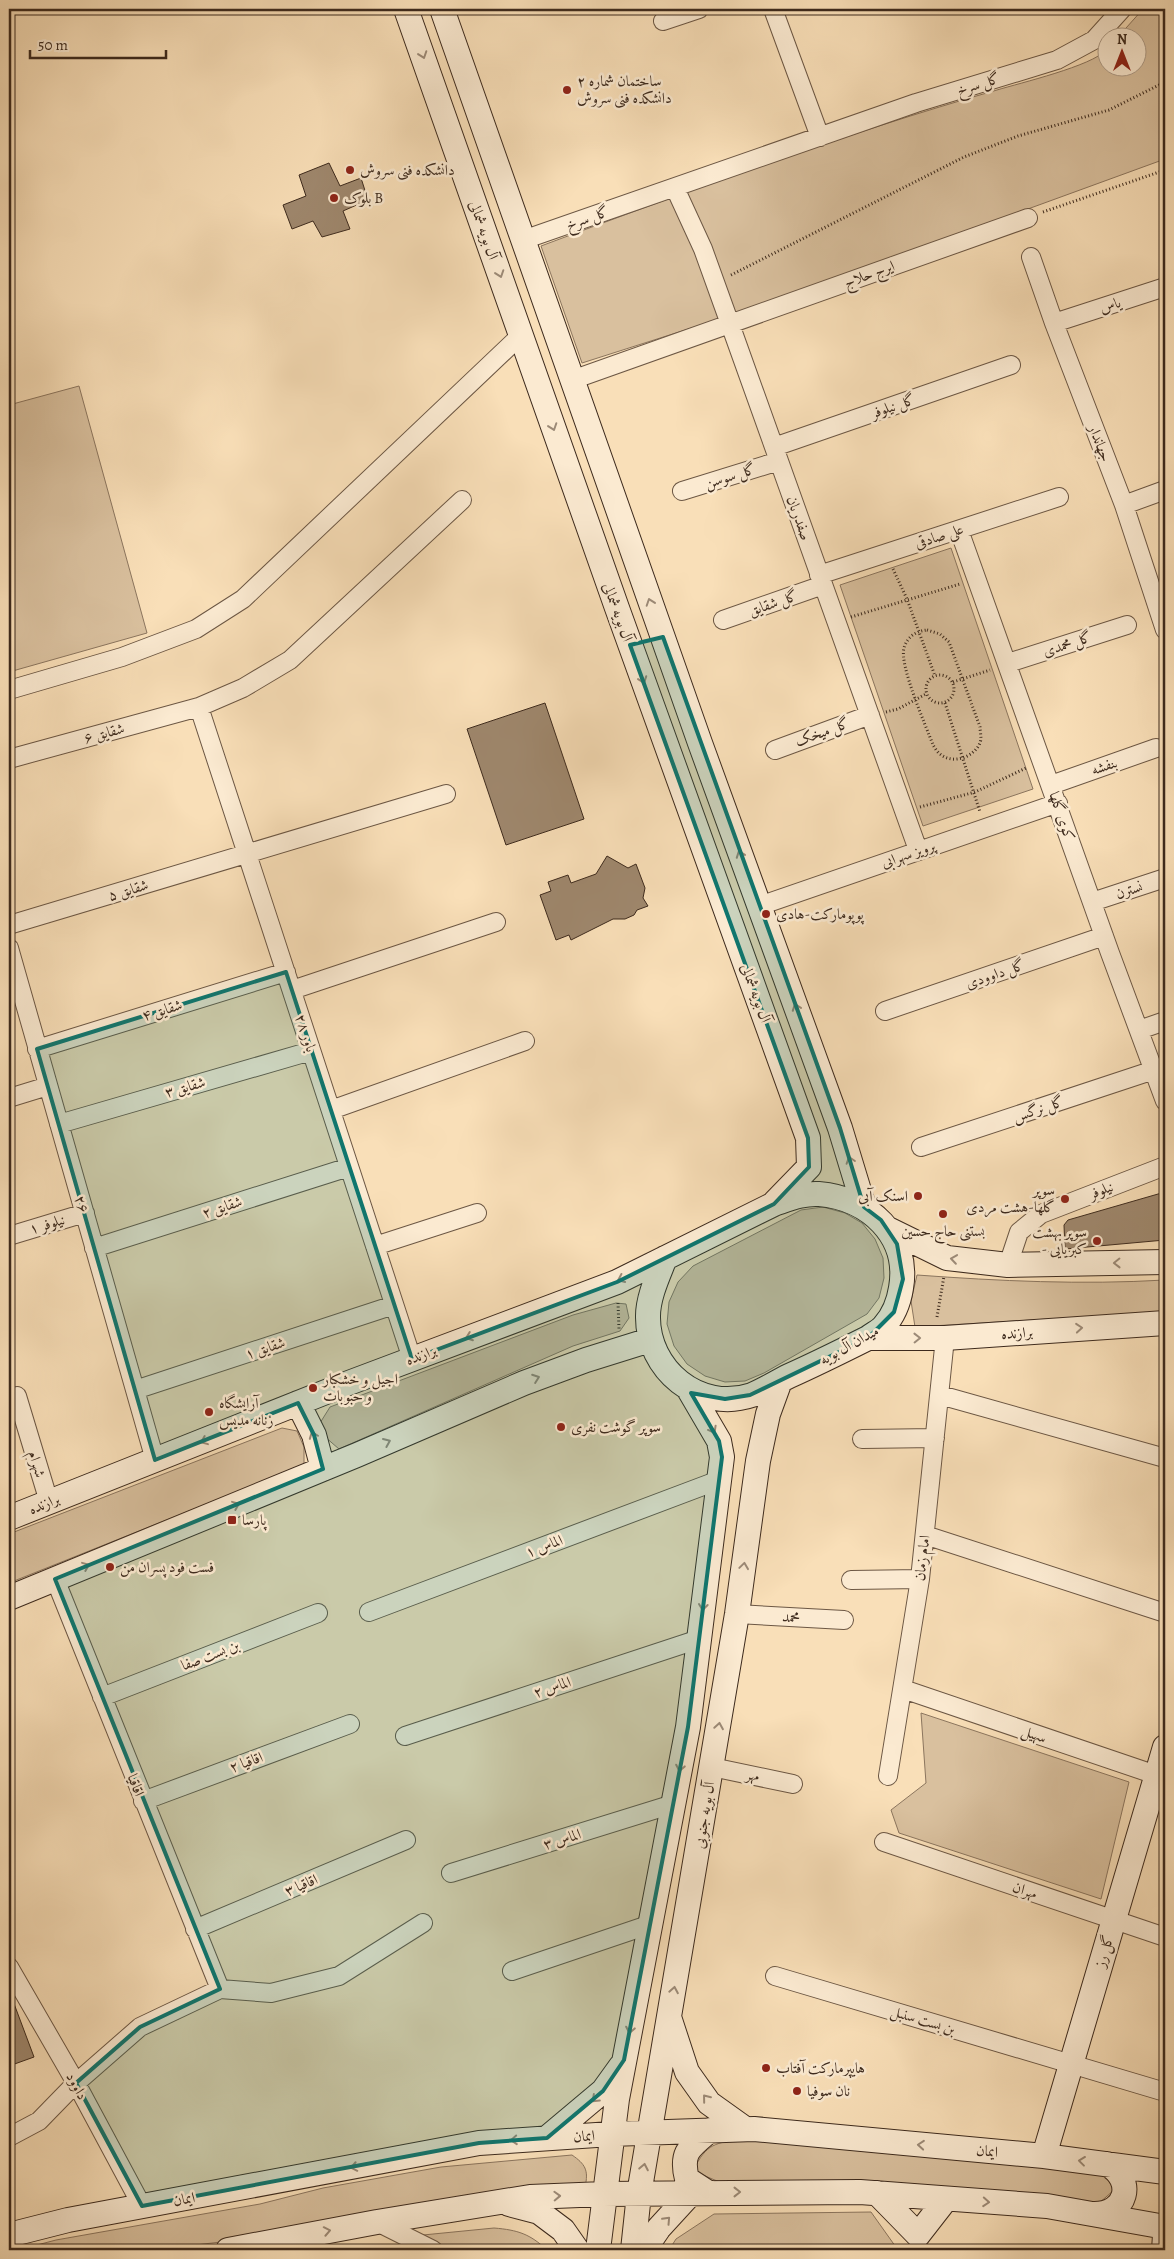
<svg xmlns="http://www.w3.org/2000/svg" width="1174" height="2259" font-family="Alegreya,Amiri,serif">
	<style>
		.green { fill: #d9c09e; stroke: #8b755e }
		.building { fill: #9f886e; stroke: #3d2a1d }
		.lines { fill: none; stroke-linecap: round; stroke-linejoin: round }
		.street-casing { stroke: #6c5744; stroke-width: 20 }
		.secondary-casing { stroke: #3d2a1d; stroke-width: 26 }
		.path { stroke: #3d2a1d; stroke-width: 3; stroke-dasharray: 1 2.5; stroke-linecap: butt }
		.street { stroke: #fbead1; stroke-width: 18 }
		.secondary { stroke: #fbead1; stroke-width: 24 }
		.oneway { stroke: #9c8a77 }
		.marked { fill: #0f766e; fill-opacity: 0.2; stroke: #0f766e; stroke-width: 4; stroke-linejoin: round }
		.poi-dot { fill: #8f2418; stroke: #fbead1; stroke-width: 2 }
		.labels { text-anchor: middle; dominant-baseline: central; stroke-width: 5; stroke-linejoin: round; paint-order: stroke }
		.poi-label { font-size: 15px; fill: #3d2a1d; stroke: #fbead1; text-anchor: start }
		.street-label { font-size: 15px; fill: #3d2a1d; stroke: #fbead1 }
	</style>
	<rect width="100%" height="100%" fill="#f9dfb8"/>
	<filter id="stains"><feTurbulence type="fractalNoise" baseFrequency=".004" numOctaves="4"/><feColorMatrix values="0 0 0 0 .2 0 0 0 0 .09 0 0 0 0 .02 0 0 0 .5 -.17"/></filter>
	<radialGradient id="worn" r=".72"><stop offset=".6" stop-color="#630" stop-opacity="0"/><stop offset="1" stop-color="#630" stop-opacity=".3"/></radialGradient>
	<path class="green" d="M1143 9H1165V73L1161 78 1165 97V159L888 260 704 324 582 363 541 246C691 190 843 134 997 90 1020 83 1092 66 1106 50V68H1136V38L1118 37Z
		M79 386 147 633 9 672V405Z
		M951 548 1033 789 923 826 840 585Z
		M823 1207 845 1213 862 1223 875 1239 883 1258 884 1278 879 1298 867 1314 764 1373 745 1381 725 1382 705 1376 687 1364 674 1346 667 1324 669 1302 678 1282 693 1266 801 1210Z
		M917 1275C999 1281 1082 1285 1165 1280V1312L915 1327 911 1301Z
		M616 1303 626 1304 629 1318 620 1331 573 1346 339 1449 324 1436 320 1423 330 1407 573 1315Z
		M282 1428 297 1431 304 1447V1465L9 1583V1534Z
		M921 1713 1129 1782 1101 1899 899 1833 891 1810 926 1783Z
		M744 2138 1085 2171 1109 2177 1114 2190 1098 2204 722 2183 693 2171C707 2142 715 2144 744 2138Z
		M572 2155C585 2164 589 2170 585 2187L262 2237 154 2250H18L56 2240 260 2204 323 2188 441 2167Z
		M871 2212 898 2250H669L676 2239 714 2214Z
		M494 2228C518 2230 530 2234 547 2250H452L423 2235Z"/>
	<path class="building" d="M329 163 340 186 361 178 368 200 343 211 350 229 322 237 313 221 292 229 283 205 306 196 299 175Z
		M545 703 584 819 506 845 467 729Z
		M607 856 628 868 636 864 645 888 643 898 648 906 637 910 634 915 625 919H613L571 940 569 935 556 940 540 895 551 891 548 882 568 875 571 883 596 874Z
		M1165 1192V1240L1065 1249 1064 1225 1068 1220Z
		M9 1993H10L34 2057 9 2066Z"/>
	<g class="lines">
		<defs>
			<path id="street" d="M773 9 820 137
				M663 21 699 9
				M675 188 703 249 730 324 918 850
				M523 240 916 103 1057 60 1094 40 1122 9
				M1031 257 1054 323 1124 505 1165 630
				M1054 323 1165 287
				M572 380 1028 218
				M774 447 1011 365
				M682 491 779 461
				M1124 505 1165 490
				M959 530 1110 953 1165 1101
				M819 575 1059 497
				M723 620 823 585
				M1008 663 1127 625
				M9 690 122 657 196 629 243 599 521 335
				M199 707 412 1359
				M775 750 870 715
				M9 759 199 707 243 688 290 660 462 500
				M1051 785 1156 748
				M1092 902 1165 878
				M759 906 1058 803
				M9 925 446 794
				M9 948 155 1460
				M292 990 496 922
				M885 1011 1104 936
				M1139 1030 1165 1021
				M37 1049 286 972
				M9 1098 48 1086
				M331 1110 525 1041
				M59 1124 311 1051
				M921 1147 1154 1070
				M9 1236 85 1213
				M375 1246 477 1213
				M94 1248 349 1167
				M1008 1265 1019 1232 1041 1214 1165 1166
				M135 1390 394 1305
				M940 1395 1165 1458
				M17 1396 49 1502
				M862 1439 935 1438
				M925 1535 1165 1613
				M55 1579 220 1989
				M851 1580 920 1579
				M369 1612 719 1480
				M737 1614 844 1620
				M903 1689 1165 1778
				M102 1697 318 1613
				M405 1736 699 1639
				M712 1767 793 1784
				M888 1776 920 1579 945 1338
				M143 1801 350 1724
				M884 1842 1165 1937
				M451 1873 673 1804
				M195 1929 406 1840
				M9 1967 76 2083 142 2206
				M512 1971 651 1924
				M775 1976 1165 2092
				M9 2137 39 2121 76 2083 140 2027 220 1989 271 1993 339 1976 423 1923
				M377 2222 433 2250"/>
			<path id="secondary" d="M406 9 617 608 808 1138 809 1167 775 1202
				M442 9 700 743 840 1128 864 1207
				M888 1229 947 1258 1008 1265 1165 1262
				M868 1338H945L1165 1323
				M298 1403 314 1435 323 1469
				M9 1518 346 1384 617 1282 774 1204C789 1199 803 1193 819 1194 869 1198 910 1236 901 1288 899 1301 893 1316 884 1326 880 1331 873 1334 868 1338 842 1351 816 1364 789 1376 777 1382 764 1390 752 1395 699 1413 647 1369 648 1316 648 1297 658 1276 665 1258
				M9 1598 357 1455 524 1383 586 1360 650 1340
				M670 2020 687 2072 709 2103 744 2128
				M547 2138 603 2091 621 2066
				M1044 2156 1165 1747
				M707 2192 687 2179C680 2152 690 2147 710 2130
				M877 2193 918 2235 946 2199
				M509 2204 539 2212 563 2230 577 2250
				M1093 2214C1127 2215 1136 2180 1107 2164
				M9 2235 68 2220 479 2143 611 2134 754 2129 1044 2156 1165 2172
				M228 2250 377 2222 530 2197 604 2194 860 2192 1047 2206 1165 2227
				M598 2250 617 2099 688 1727 722 1457 719 1441 688 1388
				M633 2250 639 2194 737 1614 758 1461 768 1414 780 1381
				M644 2250 659 2228 692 2192
				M1164 2250 1165 2235"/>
		</defs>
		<use href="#street" class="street-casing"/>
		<use href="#secondary" class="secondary-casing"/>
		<path class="path" d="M1043 212 1165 170
			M731 275 964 157 1018 136 1109 110 1165 82
			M893 569 907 599 935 676
			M851 617 960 584
			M927 630 940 634 949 642 980 727C980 732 982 738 980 743 974 757 953 765 940 754 937 752 935 748 933 745 926 726 899 665 904 648 907 637 916 631 927 630Z
			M926 689a14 14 0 1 1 28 0a14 14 0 1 1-28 0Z
			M953 682 990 670
			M945 703 980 812
			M886 712 898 709 926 694
			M920 807 975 792 1026 768
			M618 1303 619 1329
			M937 1317 944 1276"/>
		<use href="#street" class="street"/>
		<use href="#secondary" class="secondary"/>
	</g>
	<defs><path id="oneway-chevron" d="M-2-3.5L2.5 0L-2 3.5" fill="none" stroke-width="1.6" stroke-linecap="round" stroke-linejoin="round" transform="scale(1.25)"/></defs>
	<g class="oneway">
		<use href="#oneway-chevron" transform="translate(423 55) rotate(71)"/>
		<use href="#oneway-chevron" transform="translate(500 274) rotate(71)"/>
		<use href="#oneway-chevron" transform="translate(553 427) rotate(71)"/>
		<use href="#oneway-chevron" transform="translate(650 602) rotate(-109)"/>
		<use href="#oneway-chevron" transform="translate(643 680) rotate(70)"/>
		<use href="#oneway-chevron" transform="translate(740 854) rotate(-110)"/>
		<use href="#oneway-chevron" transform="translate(796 1007) rotate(-110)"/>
		<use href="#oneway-chevron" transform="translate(850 1160) rotate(-108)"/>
		<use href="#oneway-chevron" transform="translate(954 1259) rotate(-172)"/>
		<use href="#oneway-chevron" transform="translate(1117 1263) rotate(179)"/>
		<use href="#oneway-chevron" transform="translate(621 1279) rotate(155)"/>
		<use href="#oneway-chevron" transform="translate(1079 1328) rotate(-5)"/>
		<use href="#oneway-chevron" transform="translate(469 1337) rotate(159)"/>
		<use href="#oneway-chevron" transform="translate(917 1338) rotate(-1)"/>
		<use href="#oneway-chevron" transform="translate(536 1378) rotate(-20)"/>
		<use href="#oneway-chevron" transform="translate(713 1430) rotate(61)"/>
		<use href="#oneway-chevron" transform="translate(313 1435) rotate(-111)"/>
		<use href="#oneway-chevron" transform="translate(204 1441) rotate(158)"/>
		<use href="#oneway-chevron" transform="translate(387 1442) rotate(-23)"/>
		<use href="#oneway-chevron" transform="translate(236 1505) rotate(-22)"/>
		<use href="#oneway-chevron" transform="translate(86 1566) rotate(-22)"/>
		<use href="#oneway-chevron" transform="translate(744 1566) rotate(-82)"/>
		<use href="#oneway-chevron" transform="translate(703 1607) rotate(97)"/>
		<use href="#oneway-chevron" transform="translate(719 1726) rotate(-81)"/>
		<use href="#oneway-chevron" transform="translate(680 1768) rotate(101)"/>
		<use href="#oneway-chevron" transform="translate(674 1990) rotate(-80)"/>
		<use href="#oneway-chevron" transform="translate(630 2030) rotate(101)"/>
		<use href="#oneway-chevron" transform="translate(706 2098) rotate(-129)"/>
		<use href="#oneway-chevron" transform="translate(595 2099) rotate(137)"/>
		<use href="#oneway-chevron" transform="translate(514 2140) rotate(176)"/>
		<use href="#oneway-chevron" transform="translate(921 2145) rotate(-175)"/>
		<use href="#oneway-chevron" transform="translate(1082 2161) rotate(-173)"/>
		<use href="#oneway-chevron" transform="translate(354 2167) rotate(169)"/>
		<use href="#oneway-chevron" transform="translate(644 2167) rotate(-79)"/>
		<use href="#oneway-chevron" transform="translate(737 2192)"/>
		<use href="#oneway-chevron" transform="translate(557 2196) rotate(-2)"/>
		<use href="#oneway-chevron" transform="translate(986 2202) rotate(4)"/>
		<use href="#oneway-chevron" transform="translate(667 2220) rotate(-47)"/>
		<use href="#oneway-chevron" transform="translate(327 2231) rotate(-11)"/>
	</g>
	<path class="marked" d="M663 637 840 1128 864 1207 881 1220 897 1244 903 1279 894 1312 868 1338 750 1395 725 1399 691 1393 719 1441 722 1457 688 1727 624 2060 603 2091 547 2138 479 2143 142 2206 76 2083 140 2027 220 1989 55 1579 323 1469 314 1435 298 1403 155 1460 37 1049 286 972 412 1359 617 1282 774 1204 809 1167 808 1138 630 645Z"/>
	<g class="poi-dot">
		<circle cx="567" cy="90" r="5"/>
		<circle cx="350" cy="170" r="5"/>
		<circle cx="334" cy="198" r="5"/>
		<circle cx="766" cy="914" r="5"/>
		<circle cx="918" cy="1196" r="5"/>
		<circle cx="1065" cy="1199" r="5"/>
		<circle cx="943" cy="1214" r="5"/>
		<circle cx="1097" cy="1241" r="5"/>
		<circle cx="313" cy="1388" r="5"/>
		<circle cx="209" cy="1412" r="5"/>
		<circle cx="561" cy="1427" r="5"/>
		<rect x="227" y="1515" width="10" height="10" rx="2.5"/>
		<circle cx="110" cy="1567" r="5"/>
		<circle cx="766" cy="2068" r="5"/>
		<circle cx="797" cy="2091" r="5"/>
	</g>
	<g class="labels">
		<g class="poi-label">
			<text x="577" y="81">ساختمان شماره ۲<tspan x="577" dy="17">دانشکده فنی سروش</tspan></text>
			<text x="360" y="170">دانشکده فنی سروش</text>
			<text x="344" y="198">بلوک B</text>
			<text x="776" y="914">پوپومارکت-هادی</text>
			<text x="1055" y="1190" text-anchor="end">سوپر<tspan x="1055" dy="17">گلها-هشت مردی</tspan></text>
			<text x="908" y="1196" text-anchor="end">اسنک آبی</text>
			<text x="943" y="1231" text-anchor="middle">بستنی حاج حسین</text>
			<text x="1087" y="1232" text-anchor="end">سوپر بهشت<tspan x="1087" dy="17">- کبریایی</tspan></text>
			<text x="323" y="1379">اجیل و خشکبار<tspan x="323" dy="17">و حبوبات</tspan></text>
			<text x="219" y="1403">آرایشگاه<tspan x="219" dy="17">زنانه مدیس</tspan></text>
			<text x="571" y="1427">سوپر گوشت نفری</text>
			<text x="242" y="1520">پارسا</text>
			<text x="120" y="1567">فست فود پسران من</text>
			<text x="776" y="2068">هایپرمارکت آفتاب</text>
			<text x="807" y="2091">نان سوفیا</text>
		</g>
		<g class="street-label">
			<text transform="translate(978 84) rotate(-17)">گل سرخ</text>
			<text transform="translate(587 218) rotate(-19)">گل سرخ</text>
			<text transform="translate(484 230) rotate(71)">آل بویه شمالی</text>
			<text transform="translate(869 274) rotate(-20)">ایرج حلاج</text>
			<text transform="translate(1110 305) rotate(-18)">یاس</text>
			<text transform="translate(893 406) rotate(-19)">گل نیلوفر</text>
			<text transform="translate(1100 443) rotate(69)">جهاندار</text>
			<text transform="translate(730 476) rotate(-17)">گل سوسن</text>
			<text transform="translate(799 518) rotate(70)">صفدریان</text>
			<text transform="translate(939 536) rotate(-18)">علی صادقی</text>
			<text transform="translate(773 603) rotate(-19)">گل شقایق</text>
			<text transform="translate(618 612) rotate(70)">آل بویه شمالی</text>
			<text transform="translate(1067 644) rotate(-18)">گل محمدی</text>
			<text transform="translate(822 732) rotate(-20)">گل میخک</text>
			<text transform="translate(104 733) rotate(-15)">شقایق ۶</text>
			<text transform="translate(1104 766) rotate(-19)">بنفشه</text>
			<text transform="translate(1062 816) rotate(71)">کوی گلها</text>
			<text transform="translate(908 854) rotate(-19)">پرویز سهرابی</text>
			<text transform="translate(128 890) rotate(-17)">شقایق ۵</text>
			<text transform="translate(1129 890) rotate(-18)">نسترن</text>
			<text transform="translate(995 974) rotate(-19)">گل داوودی</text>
			<text transform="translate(756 993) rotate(70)">آل بویه شمالی</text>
			<text transform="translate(162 1010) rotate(-17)">شقایق ۴</text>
			<text transform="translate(306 1033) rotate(72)">باور ۲۸</text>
			<text transform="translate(185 1087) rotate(-16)">شقایق ۳</text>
			<text transform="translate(1038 1109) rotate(-18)">گل نرگس</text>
			<text transform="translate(1101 1190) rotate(-21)">نیلوفر</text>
			<text transform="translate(82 1204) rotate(74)">۲۶</text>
			<text transform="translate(222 1207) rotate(-18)">شقایق ۲</text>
			<text transform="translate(47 1224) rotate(-17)">نیلوفر ۱</text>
			<text transform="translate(1017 1333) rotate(-4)">برازنده</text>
			<text transform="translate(849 1345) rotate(-29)">میدان آل بویه</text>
			<text transform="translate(265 1348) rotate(-18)">شقایق ۱</text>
			<text transform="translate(421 1355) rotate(-21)">برازنده</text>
			<text transform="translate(37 1464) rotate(73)">شهرام</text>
			<text transform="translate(44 1504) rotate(-22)">برازنده</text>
			<text transform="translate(544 1546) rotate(-21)">الماس ۱</text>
			<text transform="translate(922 1558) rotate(-83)">امام زمان</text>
			<text transform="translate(791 1617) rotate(3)">محمد</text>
			<text transform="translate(210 1655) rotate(-21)">بن بست صفا</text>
			<text transform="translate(552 1687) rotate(-18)">الماس ۲</text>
			<text transform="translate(1034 1734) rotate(19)">سهیل</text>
			<text transform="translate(246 1762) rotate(-20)">اقاقیا ۲</text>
			<text transform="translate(753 1775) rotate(12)">مهر</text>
			<text transform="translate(136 1785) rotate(69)">اقاقیا</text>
			<text transform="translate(704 1815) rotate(-81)">آل بویه جنوبی</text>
			<text transform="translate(562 1839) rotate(-17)">الماس ۳</text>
			<text transform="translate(301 1885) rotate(-23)">اقاقیا ۳</text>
			<text transform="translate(1025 1890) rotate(19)">مهران</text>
			<text transform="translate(1104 1951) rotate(-74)">گل رز</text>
			<text transform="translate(923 2020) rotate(17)">بن بست سنبل</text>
			<text transform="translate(77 2086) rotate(61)">داوود</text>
			<text transform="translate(584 2136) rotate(-4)">ایمان</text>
			<text transform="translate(987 2151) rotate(5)">ایمان</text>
			<text transform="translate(184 2199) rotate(-10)">ایمان</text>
		</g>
	</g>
	<rect width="1174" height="2259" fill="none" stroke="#f9dfb8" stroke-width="30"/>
	<rect x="10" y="10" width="1154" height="2239" fill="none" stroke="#3d2a1d" stroke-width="2.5"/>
	<rect x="15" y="15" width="1144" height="2229" fill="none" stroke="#3d2a1d"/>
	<g transform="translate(1122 52)"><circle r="24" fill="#fbead1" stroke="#af9d89"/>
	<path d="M0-4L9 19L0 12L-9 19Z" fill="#8f2418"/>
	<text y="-8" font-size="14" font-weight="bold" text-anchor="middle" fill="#3d2a1d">N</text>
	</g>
	<path d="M30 50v8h136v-8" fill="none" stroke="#3d2a1d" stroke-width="2.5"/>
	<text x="38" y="50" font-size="15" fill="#3d2a1d" stroke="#fbead1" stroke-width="4" paint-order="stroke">50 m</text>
	<rect width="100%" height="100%" filter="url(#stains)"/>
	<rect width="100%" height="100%" fill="url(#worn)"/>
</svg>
